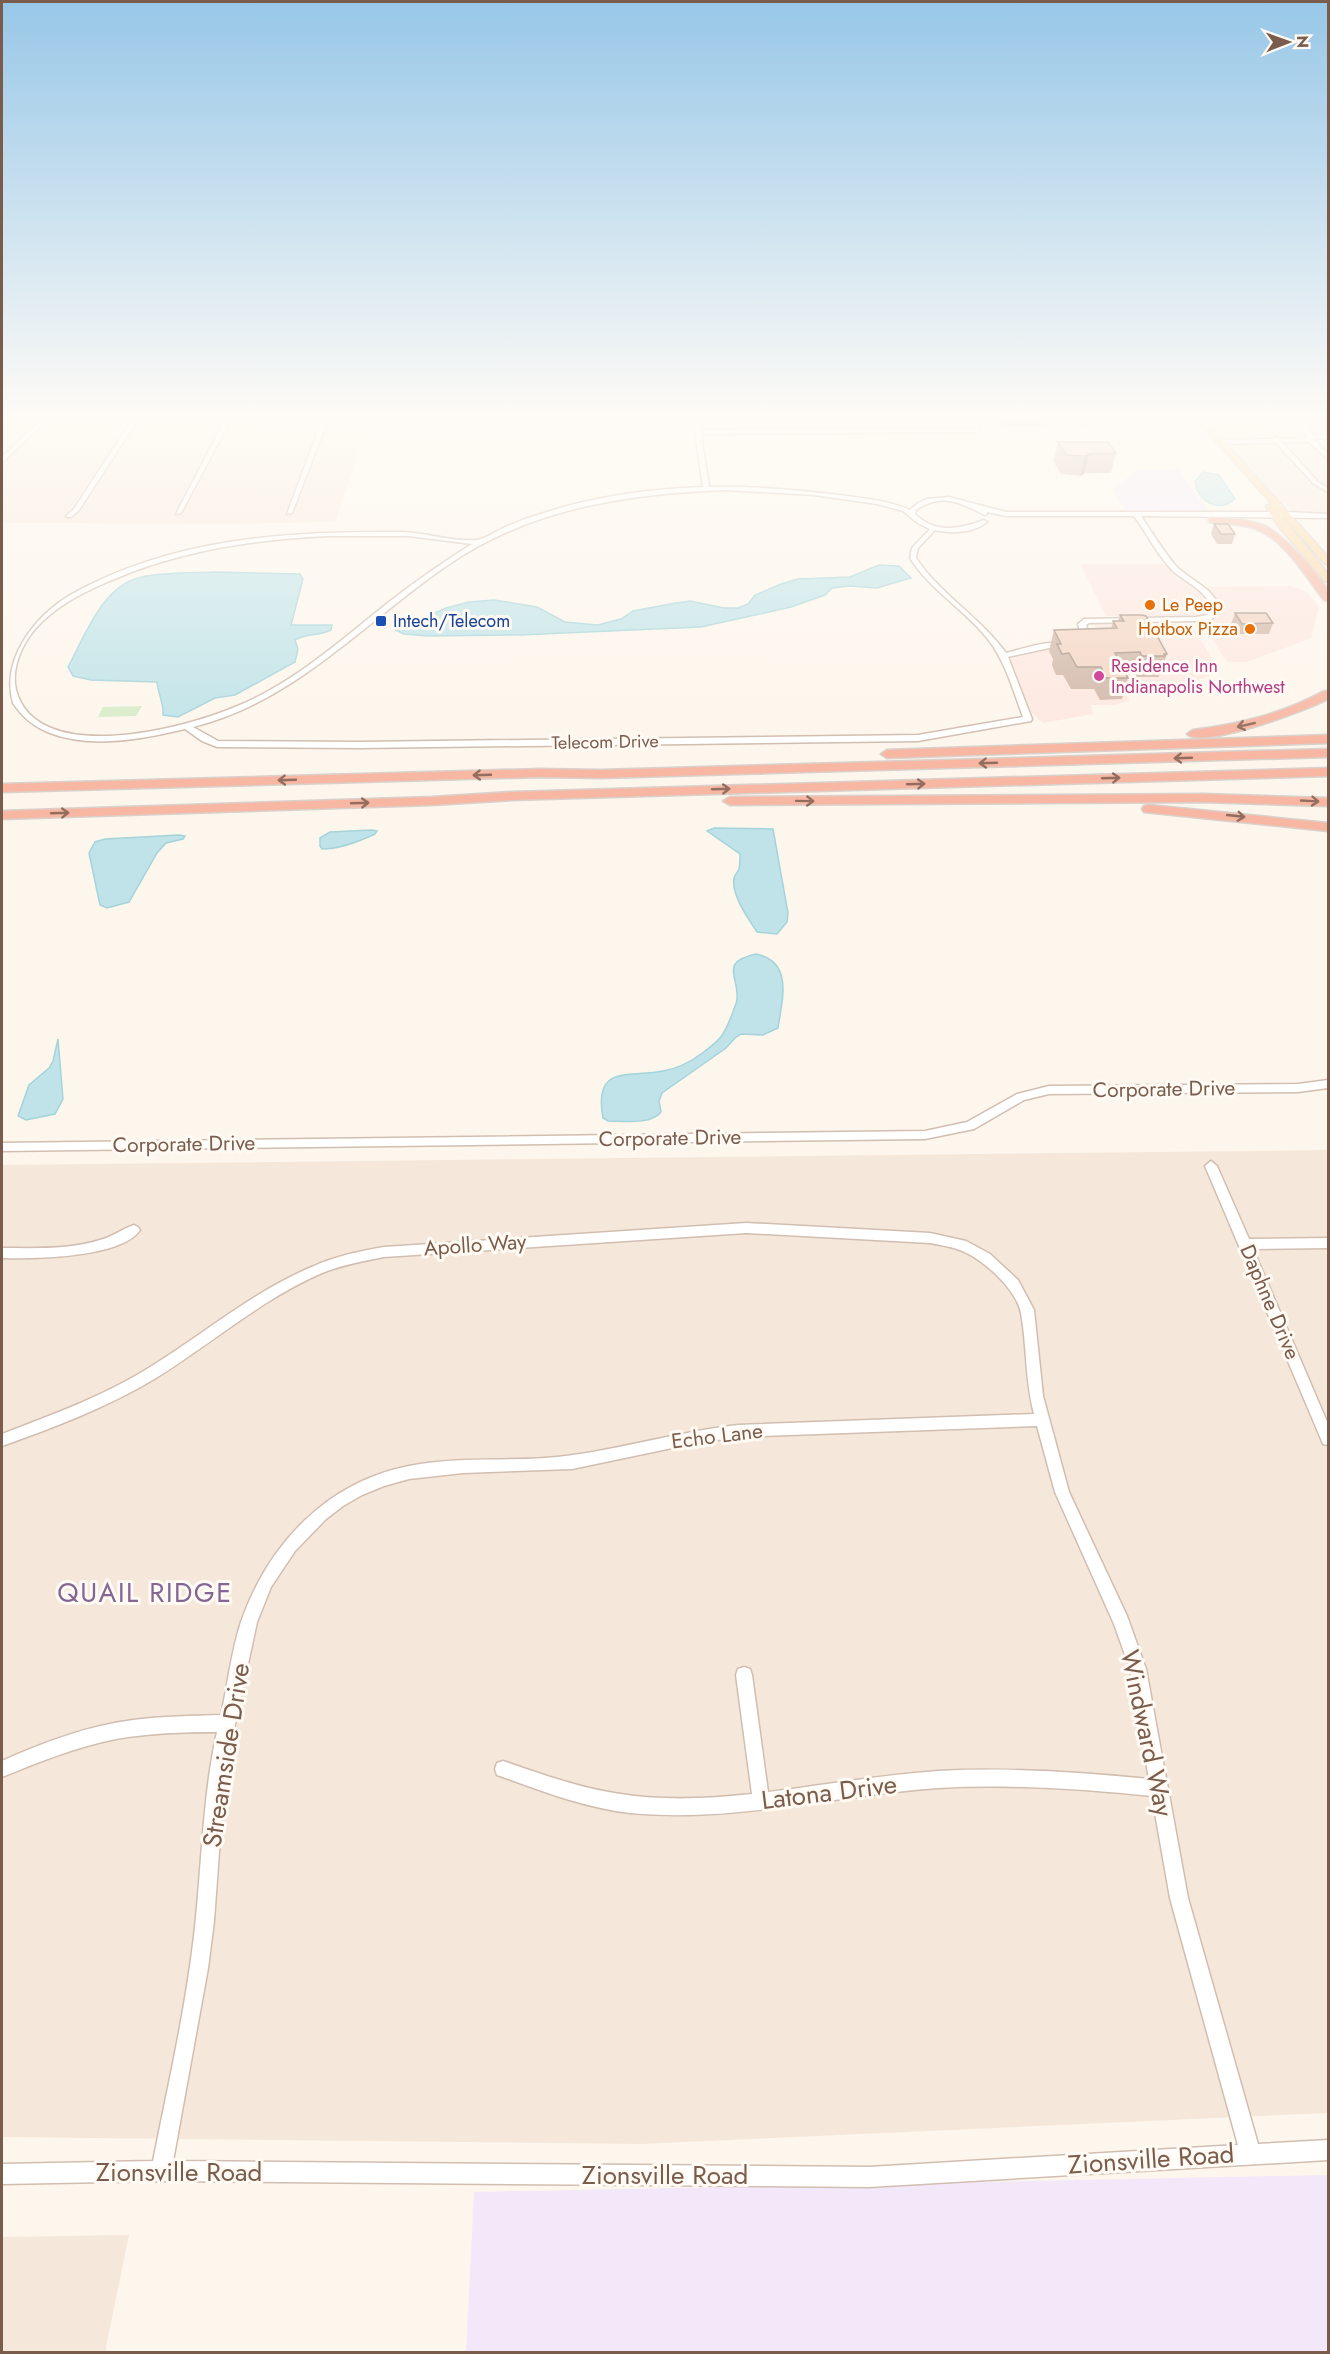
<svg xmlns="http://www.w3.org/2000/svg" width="1330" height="2354" font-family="Jost,sans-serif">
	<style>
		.residential { fill: #f5e8da }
		.commercial { fill: #fde8e0 }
		.education { fill: #f3e8fa }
		.green { fill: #d8ecc9 }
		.water { fill: #bfe3e8; stroke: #a5d3da; stroke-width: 1.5 }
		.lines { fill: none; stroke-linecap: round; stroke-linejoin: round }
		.minor-casing { stroke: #d1beb0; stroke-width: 3 }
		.major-casing { stroke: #dad1cd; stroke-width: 3 }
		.highway-casing { stroke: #dad1cd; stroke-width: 3 }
		.minor { fill: #fff; fill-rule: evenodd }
		.major { fill: #fbd9a5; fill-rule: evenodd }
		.highway { fill: #f7b7a3; fill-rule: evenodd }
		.wall { fill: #d1b7a8 }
		.shaded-wall { fill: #aa9588 }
		.building { fill: #f3d5c3; stroke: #aa9588; stroke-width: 1.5 }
		.oneway { stroke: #936e5e }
		.food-dot { fill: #e8710a; stroke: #fffaf3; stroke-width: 2 }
		.transit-dot { fill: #1a4fb4; stroke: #fffaf3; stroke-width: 2 }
		.hotel-dot { fill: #d1479c; stroke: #fffaf3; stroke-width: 2 }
		.labels { text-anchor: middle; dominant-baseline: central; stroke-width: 6; stroke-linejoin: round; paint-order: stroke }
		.far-food-label { font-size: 18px; fill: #c56008; stroke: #fffaf3; text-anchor: start }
		.far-transit-label { font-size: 18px; fill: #164399; stroke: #fffaf3; text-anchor: start }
		.far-hotel-label { font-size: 18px; fill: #b23c85; stroke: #fffaf3; text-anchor: start }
		.far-street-label { font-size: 18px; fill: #7a5c4d; stroke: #fffaf3 }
		.street-label { font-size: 21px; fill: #7a5c4d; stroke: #fffaf3 }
		.near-street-label { font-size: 26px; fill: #7a5c4d; stroke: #fffaf3 }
		.near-neighbourhood-label { font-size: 27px; letter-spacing: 1.5px; fill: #846695; stroke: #fffaf3 }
	</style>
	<rect width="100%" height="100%" fill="#fdf6ec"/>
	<path class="residential" d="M2 412H372L335 522 227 524 2 523Z
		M1203 412H1328V512L1295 513 1265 488Z
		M1328 1150V2113L641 2144 2 2137V1165Z
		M129 2235 105 2352H2V2237Z"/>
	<path class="commercial" d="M1080 564H1163L1201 595 1209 608 1194 616H1106Z
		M1290 586 1306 591 1319 607 1311 638 1247 662H1229L1223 656 1202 623 1214 618 1219 613 1218 603 1205 587Z
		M1096 622 1191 624 1220 671 1163 694 1128 695 1129 701 1114 705H1091L1093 714 1043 723 1031 712 1010 659 1045 650 1104 647 1094 625Z"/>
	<path class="education" d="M1178 469 1208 511 1126 510 1113 490 1136 470Z
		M1328 2175V2352H466L474 2192Z"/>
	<path class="green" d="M142 706 136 716 98 717 103 707Z"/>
	<path class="water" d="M1047 412H1088L1094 420V424L1079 427 1072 421H1056Z
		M1203 472 1219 475 1235 499C1219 513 1198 502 1195 482Z
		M879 565 899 566 911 578 877 588 850 586 832 588 825 595 791 607 701 627 519 635 428 636 404 634 395 630 394 626 401 622 416 621 446 608 469 602 494 600 537 607 565 622 598 625 621 619 633 611 676 603 690 601 724 608H738L748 604 755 595 781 584 798 579 850 577Z
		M216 572 300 574 303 579 291 625H332L331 630C319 636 307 633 295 640L298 649 295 662 235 695 215 698 178 717 163 715C164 703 158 694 157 682L91 680 73 676 68 667C85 636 102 585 142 577 165 572 192 573 216 572Z
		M714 828 773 829 788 913 787 922 777 934 757 932C748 918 731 895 734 878 735 874 738 872 739 869 740 864 740 858 740 854L707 831Z
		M372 830 377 831 375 834C358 842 340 849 322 849L320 846V838L330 832Z
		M179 835 185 836 183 839 166 843 157 853 129 902 107 908 100 905 89 853 95 842 105 839Z
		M756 954C794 962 782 1000 778 1028L763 1035 741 1034 736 1037 726 1048 662 1093 659 1101 661 1112C651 1125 623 1121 608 1121L603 1118C593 1064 628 1078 663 1071 676 1069 690 1062 701 1054 722 1039 724 1035 733 1012 734 1007 737 1004 737 999 739 976 719 962 756 954Z
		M58 1039 63 1099 55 1114 26 1120 18 1116 29 1085 49 1068 53 1061Z"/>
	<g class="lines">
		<defs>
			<path id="minor" d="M49 412H55L4 461 2 462V457Z
				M137 412H143L79 510 71 517H67L66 516 74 509Z
				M229 412H235L181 513 176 514Z
				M325 412H331L292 513 287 514Z
				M692 412H698L701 430 977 428 980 430 977 432 701 434 709 487C755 486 801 490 847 496 868 499 890 501 910 510L918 503 927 499 949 497 1006 512H1287L1328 514V518L1141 516C1152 532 1163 551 1176 566 1189 580 1219 590 1219 612L1212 619 1196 621 1089 623 1086 625 1090 638 1086 645H1083L1079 643 1082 638 1078 624 1084 619 1196 617 1207 615 1211 611C1211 593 1185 582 1173 571 1159 558 1146 532 1134 516H1006L987 512V514L985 515C961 503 942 492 916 510L915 514C935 534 961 529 984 520L987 522C973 533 953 534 935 530L918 548 916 558C940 594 980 617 1006 653 1023 649 1054 637 1070 646L1066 648H1049L1008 657 1032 719 1031 721 918 741 360 748 217 747 202 741 185 729C143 739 92 749 50 733 34 727 22 717 13 703 0 658 37 614 72 594 172 538 286 531 399 532 425 532 451 542 476 540 485 539 495 532 503 528 516 522 530 517 544 513 595 496 649 489 703 487ZM725 490 814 495 877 504 903 511 919 524 930 529 912 548 910 558C930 590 964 609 987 638 1005 660 1013 690 1023 717L918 735 360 742 218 741 193 727C295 702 364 622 448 565 531 508 627 494 725 490ZM327 536H408L472 544C443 562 416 581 389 602 341 640 293 684 235 707 186 728 37 768 16 690 11 668 22 644 36 628 55 607 80 594 105 583 176 551 249 540 327 536Z
				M1305 423 1308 425 1312 434 1328 435V439L1313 438 1328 454V459L1309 442H1282L1318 482 1328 488V492L1314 484 1276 443 1219 444 1216 442 1219 440 1273 439 1276 437 1279 439 1307 438 1302 425Z
				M1328 1080V1088L1298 1092 1049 1094 1024 1100 974 1129 925 1139 2 1151V1143L925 1131 967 1122 1017 1094 1049 1086 1298 1084Z
				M1211 1161 1217 1166 1249 1239 1328 1238V1248L1253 1249 1328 1424V1445L1323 1444 1321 1439 1205 1166Z
				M746 1223 930 1233 966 1241 990 1254 1018 1280 1034 1310 1043 1396 1069 1492 1127 1616 1146 1669 1188 1898 1258 2144 1328 2140V2160L869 2187 161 2181 2 2184V2164L153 2161C168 2086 185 2012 194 1936 202 1868 202 1799 217 1732 183 1732 149 1733 116 1739 76 1747 39 1762 2 1777V1761C44 1742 87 1726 133 1720 162 1716 192 1716 221 1715 228 1684 231 1652 241 1622 268 1544 327 1482 409 1466 454 1457 500 1461 545 1458 611 1453 673 1432 738 1425L1034 1414C1025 1381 1027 1346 1021 1313 1016 1288 980 1256 957 1249 948 1246 939 1245 930 1243L746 1233 384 1257C363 1261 342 1265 322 1273 262 1299 212 1343 156 1378 108 1407 55 1427 2 1446V1434C51 1415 102 1397 147 1369 203 1335 253 1291 314 1266 336 1256 360 1251 384 1247ZM1037 1426 1055 1492 1114 1624 1130 1669 1149 1779C1079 1772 1008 1767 938 1771 881 1775 825 1785 768 1792L752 1675 750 1669 744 1667 738 1669 736 1675 752 1794C706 1799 659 1801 614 1793 576 1787 539 1773 503 1761L497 1763 495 1769 497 1775 503 1777C544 1792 586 1808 630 1813 734 1823 835 1795 938 1788 1010 1784 1081 1789 1152 1796L1170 1898 1238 2145 869 2167 173 2161 208 1968 214 1921 222 1811 231 1743 257 1622 271 1587 295 1551 326 1519 343 1506 362 1495 384 1486 409 1479 463 1473 572 1469 696 1443 738 1437Z
				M134 1225 138 1227 140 1230C122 1258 32 1259 2 1258V1248C34 1248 68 1250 100 1240 112 1237 122 1229 134 1225Z"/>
			<path id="major" d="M1190 412H1198L1328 557V564H1325Z
				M1267 505H1273L1328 574V582L1325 581 1280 528 1266 507Z"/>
			<path id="highway" d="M1212 517C1229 519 1247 519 1263 525 1279 531 1323 576 1328 592 1329 595 1328 598 1328 601L1324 600C1305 576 1286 541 1256 529 1241 523 1224 525 1209 522V518Z
				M1324 691H1328V699C1308 710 1203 749 1187 734L1193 730C1239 724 1282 714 1324 691Z
				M1328 735V743L887 758 881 754 887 750Z
				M1328 749V757L601 778 540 777 2 792V784L540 769 601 770Z
				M1328 768V776L512 800 432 805 2 819V811L432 797 512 792Z
				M1203 794 1328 798V806L1203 802 730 805 723 801 730 797Z
				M1149 805 1328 823V831L1144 812 1142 809 1144 806Z"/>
		</defs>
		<use href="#minor" class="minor-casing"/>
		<use href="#major" class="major-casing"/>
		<use href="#highway" class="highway-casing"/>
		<use href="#minor" class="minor"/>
		<use href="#major" class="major"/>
		<use href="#highway" class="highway"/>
	</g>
	<path class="wall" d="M995 412H1048L1049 413 1046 426H1002Z
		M1058 442 1116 453 1111 473H1085L1084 474 1080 476 1061 474 1053 461Z
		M1214 524 1235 534 1232 544H1217L1211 534Z
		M1235 613 1273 623 1269 634H1238L1231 624Z
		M1120 615 1167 654 1160 675H1159V677H1136L1134 673 1126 674 1128 678 1122 699 1100 700 1094 689H1071L1063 675H1056L1052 665 1053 659 1049 651 1054 630 1111 629 1113 621H1118Z"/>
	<path class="shaded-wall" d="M1089 455 1084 474 1080 476 1085 456Z"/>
	<path class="building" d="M1003 412H1048L1049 413H1004Z
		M1058 442H1108L1116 453 1088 454 1089 455 1085 456 1066 455Z
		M1214 524H1228L1235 534H1221Z
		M1235 613H1266L1273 623 1242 624Z
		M1120 615H1142L1146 616 1167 654H1164L1165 656H1142L1140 652 1115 653 1128 678H1106L1101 667H1077L1069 653 1062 654 1057 644H1061L1054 630 1117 628 1113 621H1124Z"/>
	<defs><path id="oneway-shaft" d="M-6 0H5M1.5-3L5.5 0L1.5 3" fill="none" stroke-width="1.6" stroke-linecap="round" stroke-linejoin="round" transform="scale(1.5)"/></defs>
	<g class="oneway">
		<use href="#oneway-shaft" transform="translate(1246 725) rotate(167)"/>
		<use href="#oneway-shaft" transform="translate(1183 758) rotate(178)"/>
		<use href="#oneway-shaft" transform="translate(988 763) rotate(178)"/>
		<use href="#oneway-shaft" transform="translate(482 775) rotate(178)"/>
		<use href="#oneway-shaft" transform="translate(1111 778) rotate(-2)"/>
		<use href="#oneway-shaft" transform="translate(287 780) rotate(178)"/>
		<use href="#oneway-shaft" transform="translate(916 784) rotate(-2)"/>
		<use href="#oneway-shaft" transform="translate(721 789) rotate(-2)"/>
		<use href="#oneway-shaft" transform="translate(805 801) rotate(1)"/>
		<use href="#oneway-shaft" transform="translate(1310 801) rotate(3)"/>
		<use href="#oneway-shaft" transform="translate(360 803) rotate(-2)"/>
		<use href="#oneway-shaft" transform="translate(60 813) rotate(-2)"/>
		<use href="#oneway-shaft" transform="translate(1236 816) rotate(6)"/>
	</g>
	<linearGradient id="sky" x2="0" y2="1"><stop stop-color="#97c7e8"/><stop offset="0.56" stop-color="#fefbf6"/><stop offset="1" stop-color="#fefbf6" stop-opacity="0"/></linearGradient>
	<rect width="1330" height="742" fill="url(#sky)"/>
	<g class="food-dot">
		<circle cx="1150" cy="605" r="6"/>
		<circle cx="1250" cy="629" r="6"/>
	</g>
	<rect class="transit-dot" x="375" y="615" width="12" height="12" rx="3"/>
	<circle class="hotel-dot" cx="1099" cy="676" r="6"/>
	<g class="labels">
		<g class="far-food-label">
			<text x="1162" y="605">Le Peep</text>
			<text x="1238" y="629" text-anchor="end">Hotbox Pizza</text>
		</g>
		<g class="far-transit-label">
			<text x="393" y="621">Intech/Telecom</text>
		</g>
		<g class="far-hotel-label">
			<text x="1111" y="666">Residence Inn<tspan x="1111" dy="21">Indianapolis Northwest</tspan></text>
		</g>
		<g class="far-street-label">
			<text transform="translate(605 742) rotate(-1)">Telecom Drive</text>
		</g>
		<g class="street-label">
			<text transform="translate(1164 1089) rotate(-1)">Corporate Drive</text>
			<text transform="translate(670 1138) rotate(-1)">Corporate Drive</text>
			<text transform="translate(184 1144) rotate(-1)">Corporate Drive</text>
			<text transform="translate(475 1245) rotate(-4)">Apollo Way</text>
			<text transform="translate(1270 1302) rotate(67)">Daphne Drive</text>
			<text transform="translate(717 1436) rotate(-7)">Echo Lane</text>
		</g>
		<g class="near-street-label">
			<text transform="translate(1147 1733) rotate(78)">Windward Way</text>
			<text transform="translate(226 1755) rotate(-81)">Streamside Drive</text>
			<text transform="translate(829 1792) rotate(-7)">Latona Drive</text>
			<text transform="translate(1151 2159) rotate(-4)">Zionsville Road</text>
			<text x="179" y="2172">Zionsville Road</text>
			<text x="665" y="2175">Zionsville Road</text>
		</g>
		<g class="near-neighbourhood-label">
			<text x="145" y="1592">QUAIL RIDGE</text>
		</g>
	</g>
	<rect width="1330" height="2354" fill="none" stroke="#7a5c4d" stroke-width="6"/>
	<g transform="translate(1288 42) rotate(89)" stroke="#fffaf3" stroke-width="4.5" paint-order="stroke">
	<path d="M0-4.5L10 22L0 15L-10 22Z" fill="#7a5c4d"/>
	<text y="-9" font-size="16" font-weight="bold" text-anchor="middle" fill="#7a5c4d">N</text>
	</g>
</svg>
